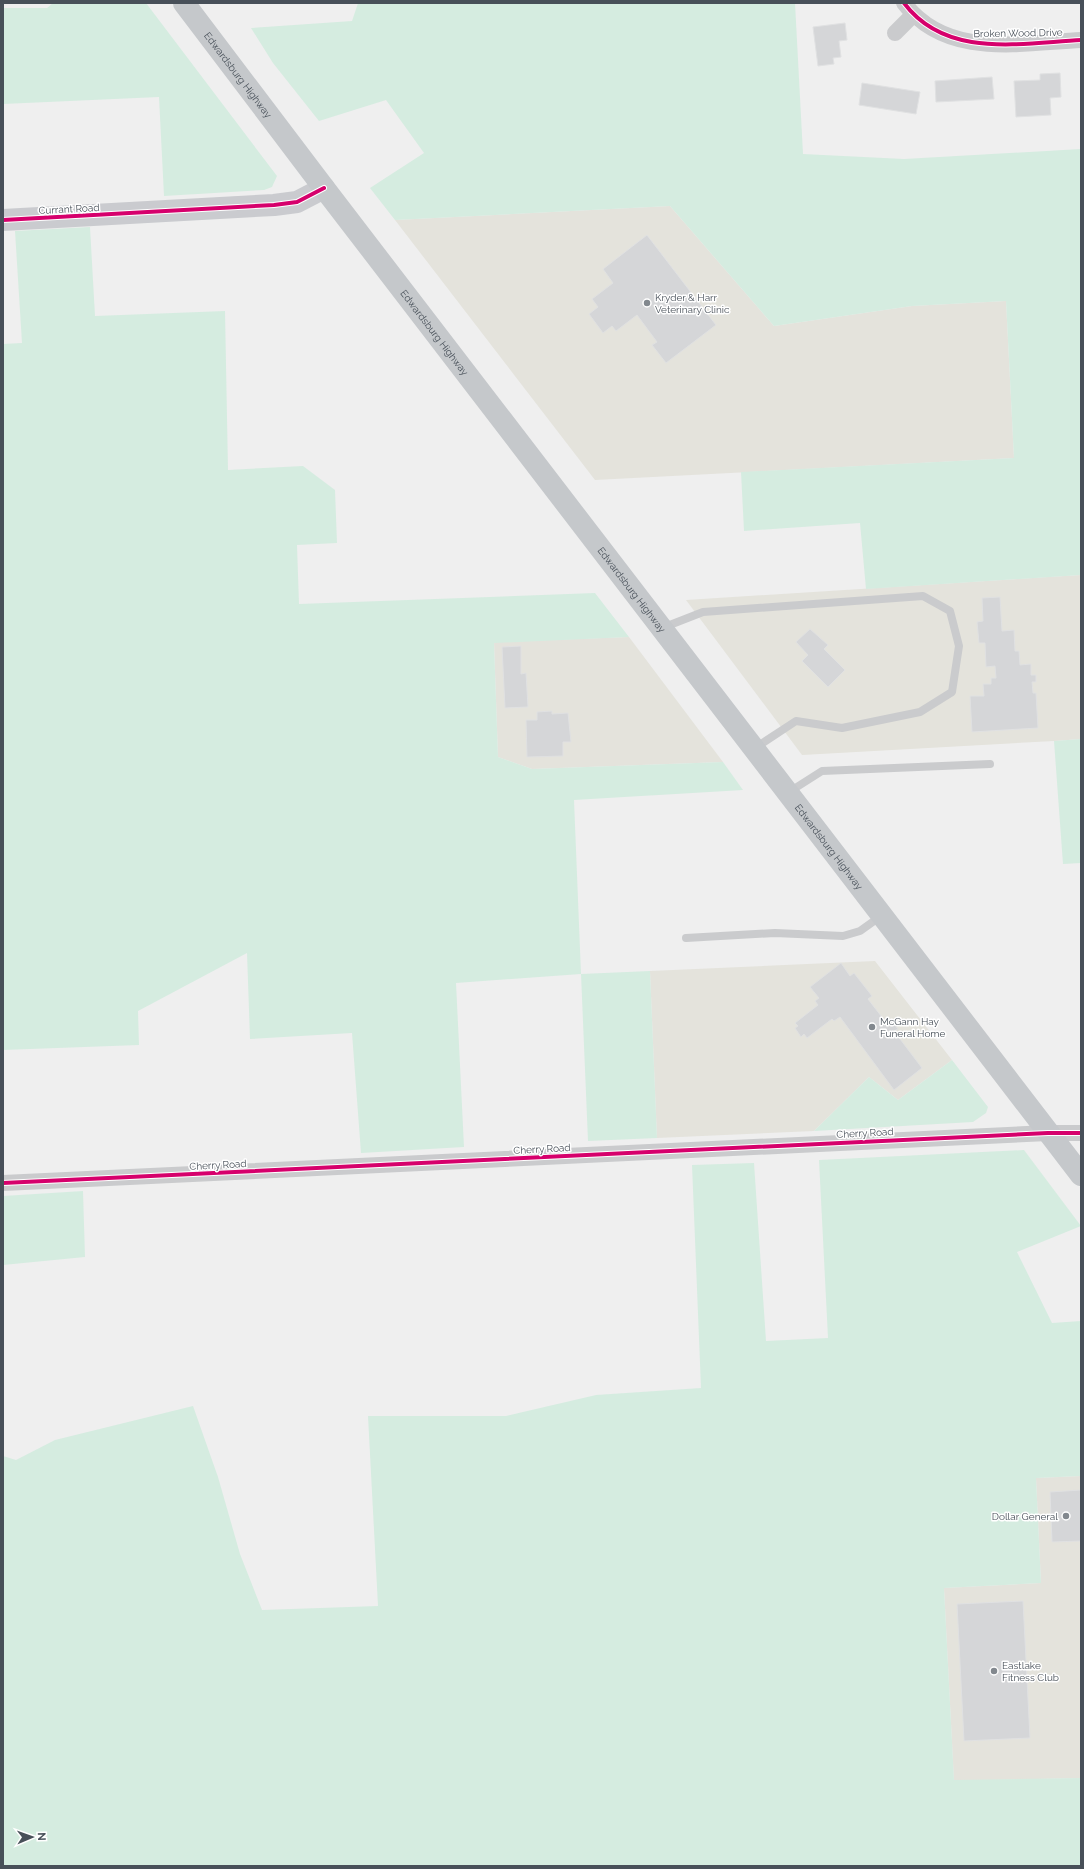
<svg xmlns="http://www.w3.org/2000/svg" width="1084" height="1869" font-family="Raleway,sans-serif">
	<style>
		.commercial { fill: #e4e3dc }
		.green { fill: #d5ece0 }
		.building { fill: #d5d6d8; stroke: #e0e1e2 }
		.lines { fill: none; stroke-linecap: round; stroke-linejoin: round }
		.lane { stroke: #cacbcd; stroke-width: 8 }
		.street { stroke: #cacbcd; stroke-width: 16 }
		.secondary { stroke: #cacbcf; stroke-width: 22 }
		.primary { stroke: #c5c8cb; stroke-width: 22 }
		.cycleway-casing { stroke: #fff; stroke-width: 6 }
		.cycleway { stroke: #d6006c; stroke-width: 4 }
		.poi-dot { fill: #82888e; stroke: #fff; stroke-width: 1.5 }
		.labels { text-anchor: middle; dominant-baseline: central; stroke-width: 3; stroke-linejoin: round; paint-order: stroke }
		.street-label { font-size: 10px; fill: #485059; stroke: #fff }
		.poi-label { font-size: 10px; fill: #485059; stroke: #fff; text-anchor: start }
	</style>
	<rect width="100%" height="100%" fill="#efefef"/>
	<path class="commercial" d="M670 206 774 326 912 306 1006 301 1014 458 595 480 395 220Z
		M1081 575V739L1054 741 802 755 686 600Z
		M629 637 723 762 532 769 498 757 494 642Z
		M875 961 952 1060 898 1100 869 1077 814 1131 657 1138 650 971Z
		M1081 1476V1778L954 1781 944 1588 1041 1583 1036 1478Z"/>
	<path class="green" d="M53 3H146L277 176 272 187 264 190 164 196 159 97 3 104V8H47Z
		M358 3H795L803 154 904 159 1081 149V575L866 589 860 523 744 531 741 472 1014 458 1006 301 912 306 774 326 670 206 395 220 370 188 424 153 386 100 319 121 273 63 251 28 352 21Z
		M90 227 95 316 225 311 228 470 303 466 335 490 337 543 297 545 299 604 595 593 629 637 494 643 498 757 532 769 723 762 743 790 574 800 581 974 650 971 657 1138 588 1141 581 974 456 983 464 1147 361 1153 352 1033 250 1039 247 953 138 1011 139 1045 3 1050V344L22 343 15 231Z
		M1081 739V863L1063 864 1054 741Z
		M952 1060 988 1107 986 1113 973 1122 814 1131 869 1077 898 1100Z
		M1024 1150 1081 1226 1017 1252 1052 1323 1081 1321V1476L1036 1478 1041 1583 944 1588 954 1780 1081 1778V1866H3V1456L16 1460 55 1440 193 1406 218 1477 240 1554 262 1610 378 1606 368 1416H506L596 1395 701 1388 692 1165 754 1163 766 1341 828 1338 819 1160Z
		M83 1191 85 1257 3 1265V1196Z"/>
	<path class="building" d="M845 23 847 40 839 41 841 57 833 58 834 64 818 66 813 27Z
		M1060 73 1061 97 1050 98 1051 115 1016 117 1014 81 1040 80V74Z
		M992 77 994 99 936 102 935 81Z
		M862 83 920 92 916 114 859 105Z
		M647 235 716 325 666 363 652 345 657 342 637 315 616 331 612 326 603 333 589 314 598 307 592 299 613 283 603 269Z
		M1000 597 1002 631 1014 630 1015 651H1019L1020 665 1031 664V675H1036V682H1032L1033 693H1036L1038 728 972 732 970 696H984L983 684H991V678H996L995 666 986 667 985 643H979L977 622 983 621 982 598Z
		M810 629 828 645 824 649 845 670 828 687 802 661 808 655 796 642Z
		M521 646V674L526 673 528 707 505 708 502 647Z
		M552 711V714L568 713 571 742H563V756L527 757 526 720H537V712Z
		M841 963 850 976 854 973 872 996 868 999 885 1021 889 1018 898 1029 894 1031 922 1068 894 1090 840 1017 834 1021 832 1019 807 1038 804 1034 801 1037 795 1028 798 1026 795 1023 818 1005 815 1001 819 998 810 987Z
		M1081 1490V1541L1052 1542 1050 1492Z
		M1023 1601 1030 1738 964 1741 957 1604Z"/>
	<g class="lines">
		<path class="lane" d="M662 628 703 612 923 596 950 611 959 646 952 692 920 712 842 728 796 721 755 748
			M789 792 822 771 990 764
			M686 938 775 933 843 936 860 931 881 916"/>
		<path class="street" d="M904 3C946 59 1020 43 1081 40
			M895 33 913 15
			M3 1183 1048 1133H1081"/>
		<path class="secondary" d="M3 220 274 205 297 202 324 188"/>
		<path class="primary" id="s1" d="M184 3 324 188 1081 1175"/>
		<defs>
			<path id="cycleway" d="M904 3C946 59 1020 43 1081 40
				M3 220 274 205 297 202 324 188
				M3 1183 1048 1133H1081"/>
		</defs>
		<use href="#cycleway" class="cycleway-casing"/>
		<use href="#cycleway" class="cycleway"/>
	</g>
	<g class="poi-dot">
		<circle cx="647" cy="303" r="4"/>
		<circle cx="872" cy="1027" r="4"/>
		<circle cx="1066" cy="1516" r="4"/>
		<circle cx="994" cy="1671" r="4"/>
	</g>
	<g class="labels">
		<g class="street-label">
			<text transform="translate(1018 33) rotate(-1)">Broken Wood Drive</text>
			<text stroke="none"><textPath href="#s1" startOffset="90">Edwardsburg Highway</textPath></text>
			<text transform="translate(69 209) rotate(-3)">Currant Road</text>
			<text stroke="none"><textPath href="#s1" startOffset="414">Edwardsburg Highway</textPath></text>
			<text stroke="none"><textPath href="#s1" startOffset="738">Edwardsburg Highway</textPath></text>
			<text stroke="none"><textPath href="#s1" startOffset="1062">Edwardsburg Highway</textPath></text>
			<text transform="translate(865 1133) rotate(-3)">Cherry Road</text>
			<text transform="translate(542 1149) rotate(-3)">Cherry Road</text>
			<text transform="translate(218 1165) rotate(-3)">Cherry Road</text>
		</g>
		<g class="poi-label">
			<text x="655" y="297">Kryder &amp; Harr<tspan x="655" dy="12">Veterinary Clinic</tspan></text>
			<text x="880" y="1021">McGann Hay<tspan x="880" dy="12">Funeral Home</tspan></text>
			<text x="1058" y="1516" text-anchor="end">Dollar General</text>
			<text x="1002" y="1665">Eastlake<tspan x="1002" dy="12">Fitness Club</tspan></text>
		</g>
	</g>
	<rect width="1084" height="1869" fill="none" stroke="#485059" stroke-width="8"/>
	<g transform="translate(32 1837) rotate(88)" stroke="#ffffff" stroke-width="3" paint-order="stroke">
	<path d="M0-3L7 15L0 10L-7 15Z" fill="#485059"/>
	<text y="-6" font-size="11" font-weight="bold" text-anchor="middle" fill="#485059">N</text>
	</g>
</svg>
